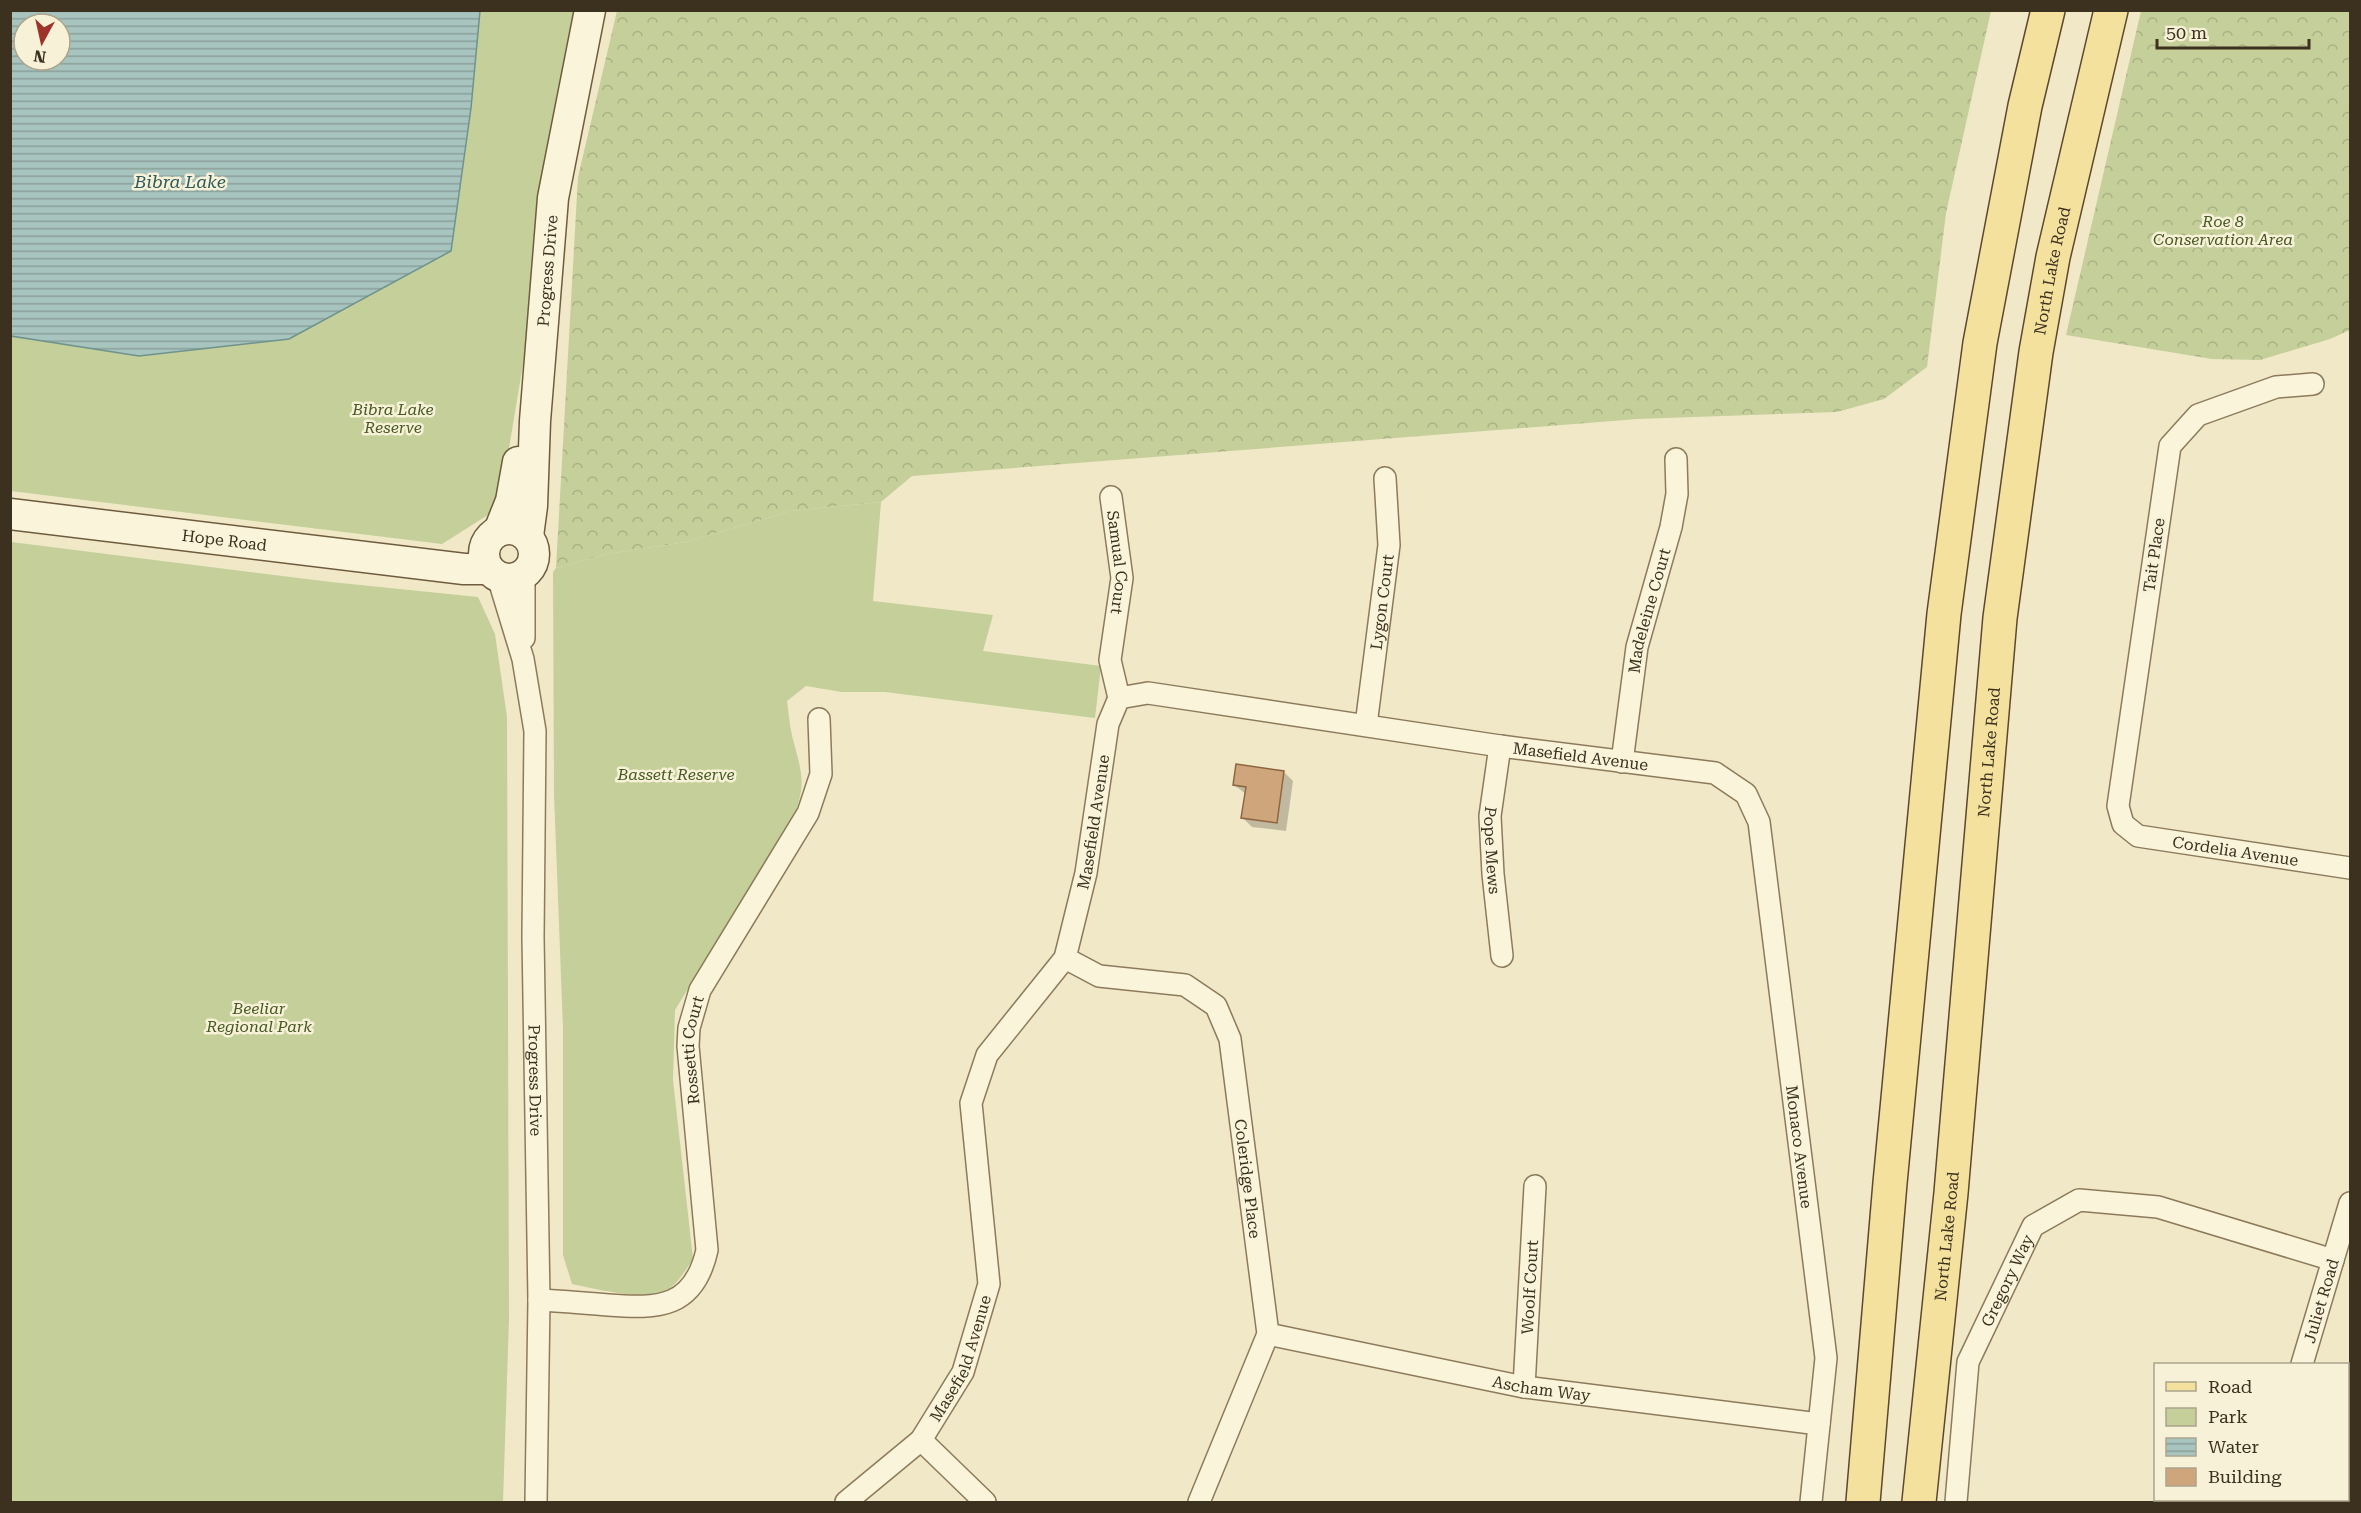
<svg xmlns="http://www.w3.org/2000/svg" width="2361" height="1513" font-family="'Roboto Serif',serif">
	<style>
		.forest { fill: url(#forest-crowns) }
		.green { fill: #c4cf9a }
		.water { fill: url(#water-rules); stroke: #6e938d; stroke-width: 1.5; fill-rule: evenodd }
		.shadow { fill: #0003 }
		.building { fill: #cfa67b; stroke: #8d6640; stroke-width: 1.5 }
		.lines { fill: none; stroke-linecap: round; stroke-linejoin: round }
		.street-casing { stroke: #8d7a5b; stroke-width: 24 }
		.secondary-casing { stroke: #6f5b3e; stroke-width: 33 }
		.primary-casing { stroke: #5b482f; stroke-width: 36 }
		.street { stroke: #faf4db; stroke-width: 21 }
		.secondary { stroke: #faf4db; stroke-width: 30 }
		.primary { stroke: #f4e19e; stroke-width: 33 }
		.labels { text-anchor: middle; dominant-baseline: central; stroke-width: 5; stroke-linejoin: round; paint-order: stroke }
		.park-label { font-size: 16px; font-style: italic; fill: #475a25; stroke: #f7f1d7 }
		.street-label { font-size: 16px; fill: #3c301f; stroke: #f7f1d7 }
		.water-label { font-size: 18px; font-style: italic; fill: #2e5b5d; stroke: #f7f1d7 }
	</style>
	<defs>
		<pattern id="forest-crowns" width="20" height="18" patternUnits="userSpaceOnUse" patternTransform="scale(1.5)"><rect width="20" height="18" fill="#c4cf9a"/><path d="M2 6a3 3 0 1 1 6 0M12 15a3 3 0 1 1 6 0" fill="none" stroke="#a9b284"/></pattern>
		<pattern id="water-rules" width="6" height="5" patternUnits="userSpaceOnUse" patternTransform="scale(1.5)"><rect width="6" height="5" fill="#a8c4be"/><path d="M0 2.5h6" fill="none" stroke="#8aa09a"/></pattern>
	</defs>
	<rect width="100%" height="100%" fill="#f0e8c7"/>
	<path class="forest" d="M617 11H1991L1946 213 1927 367 1884 399 1837 412 1637 419 912 476 881 502 791 511 686 542 607 554 556 568 578 177Z
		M2141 11H2350V330L2330 339 2260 360 2212 359 2066 335Z"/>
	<path class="green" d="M480 11H582L499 508 442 544 11 491 10 336 139 356 289 339 451 251 471 108Z
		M881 502 873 601 993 615 983 651 1101 666 1095 718 885 692H842L806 686 787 701C789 715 790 730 794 743 802 774 806 784 794 816L675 1010 673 1080 693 1259C685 1271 678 1284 665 1291 643 1301 596 1289 572 1284L563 1255V1029L554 794 553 572 556 568 607 554 686 542 791 511Z
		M11 542 331 582 478 597 495 634 507 717 509 1318 503 1502H11Z"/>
	<path class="water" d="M10 11H480L471 108 451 251 289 339 139 356 11 336ZM24 24H60V60H24Z"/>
	<path class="shadow" d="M1284 772 1293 781 1286 831 1252 827 1243 818 1246 794 1234 785Z"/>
	<path class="building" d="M1236 764 1284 771 1277 823 1241 818 1246 787 1233 785Z"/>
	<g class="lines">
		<defs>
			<g id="street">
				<path id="s1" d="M2313 384 2276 387 2198 415 2170 446 2118 806 2123 824 2138 836 2350 868"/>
				<path id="s2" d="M1111 497 1122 578 1110 660 1119 698"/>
				<path id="s3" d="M498 577 523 659 535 731 533 937 539 1300 536 1502"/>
				<path d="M524 638V575"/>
				<path id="s4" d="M1366 725 1389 545 1385 478"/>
				<path id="s5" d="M1500 746 1490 816 1493 874 1502 956"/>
				<path id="s6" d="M1622 762 1637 647 1671 527 1677 494 1676 459"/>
				<path id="s7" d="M1065 958 1099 976 1185 985 1216 1006 1230 1039 1268 1334 1199 1502"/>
				<path id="s8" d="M539 1300C562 1301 585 1303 608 1305 659 1309 694 1308 707 1250L688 1046 689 1028 700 990 808 813 821 774 819 719"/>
				<path id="s9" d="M1268 1334 1524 1387 1819 1424"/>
				<path id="s10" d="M2302 1364 2350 1203"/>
				<path id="s11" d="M1524 1387 1535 1186"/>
				<path d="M921 1440 985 1502"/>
				<path id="s12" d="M846 1502 921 1440 963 1372 989 1284 971 1103 987 1055 1065 958 1086 873 1108 724 1119 698 1148 693 1500 746 1715 773 1746 794 1759 822 1826 1358 1811 1502"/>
				<path id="s13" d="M1956 1502 1968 1362 2033 1226 2079 1200 2158 1207 2333 1260"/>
				<path d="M2273 1502V1500"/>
			</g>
			<g id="secondary">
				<path id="s14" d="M10 514 464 569H488"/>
				<circle cx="509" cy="554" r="25"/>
				<path d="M499 531 511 501 518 462"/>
				<path id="s15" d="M528 536 532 506 535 421 553 198 590 10"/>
			</g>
			<g id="primary">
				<path d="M1863 1502 1890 1183 1944 614 1980 343 2025 106 2048 10"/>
				<path id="s16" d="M1919 1502 1951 1193 2000 618 2036 352 2053 257 2111 10"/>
			</g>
		</defs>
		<use href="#street" class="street-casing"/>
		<use href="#secondary" class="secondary-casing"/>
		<use href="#primary" class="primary-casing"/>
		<use href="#street" class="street"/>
		<use href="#secondary" class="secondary"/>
		<use href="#primary" class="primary"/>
	</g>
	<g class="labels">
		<g class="park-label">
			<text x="2223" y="221">Roe 8<tspan x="2223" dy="18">Conservation Area</tspan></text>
			<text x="393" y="409">Bibra Lake<tspan x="393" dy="18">Reserve</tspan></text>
			<text x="676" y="774">Bassett Reserve</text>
			<text x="259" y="1008">Beeliar<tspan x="259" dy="18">Regional Park</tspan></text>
		</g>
		<g class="street-label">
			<text stroke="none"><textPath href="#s16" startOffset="1239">North Lake Road</textPath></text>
			<text stroke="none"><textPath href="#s15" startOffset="266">Progress Drive</textPath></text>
			<text stroke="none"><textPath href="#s14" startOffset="216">Hope Road</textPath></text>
			<text transform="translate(2154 555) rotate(-82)">Tait Place</text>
			<text stroke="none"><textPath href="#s2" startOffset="66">Samual Court</textPath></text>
			<text stroke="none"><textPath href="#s4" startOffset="124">Lygon Court</textPath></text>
			<text stroke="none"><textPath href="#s6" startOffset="154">Madeleine Court</textPath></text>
			<text stroke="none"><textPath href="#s16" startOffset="753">North Lake Road</textPath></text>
			<text stroke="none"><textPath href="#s12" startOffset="1359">Masefield Avenue</textPath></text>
			<text stroke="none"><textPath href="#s12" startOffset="765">Masefield Avenue</textPath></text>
			<text stroke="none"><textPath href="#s5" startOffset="105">Pope Mews</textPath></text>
			<text stroke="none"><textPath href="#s1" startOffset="662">Cordelia Avenue</textPath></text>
			<text stroke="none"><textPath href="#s8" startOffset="399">Rossetti Court</textPath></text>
			<text stroke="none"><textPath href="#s3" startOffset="508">Progress Drive</textPath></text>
			<text stroke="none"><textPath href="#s12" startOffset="1890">Monaco Avenue</textPath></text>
			<text stroke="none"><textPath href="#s7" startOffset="339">Coleridge Place</textPath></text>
			<text stroke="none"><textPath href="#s16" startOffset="267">North Lake Road</textPath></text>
			<text stroke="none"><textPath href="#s13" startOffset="231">Gregory Way</textPath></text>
			<text stroke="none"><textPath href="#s11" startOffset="100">Woolf Court</textPath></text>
			<text stroke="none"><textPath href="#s10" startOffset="66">Juliet Road</textPath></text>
			<text stroke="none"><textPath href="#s12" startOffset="189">Masefield Avenue</textPath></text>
			<text stroke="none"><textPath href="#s9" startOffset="279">Ascham Way</textPath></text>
		</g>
		<g class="water-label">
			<text x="180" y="181">Bibra Lake</text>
		</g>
	</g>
	<rect width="2361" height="1513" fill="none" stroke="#3c301f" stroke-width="24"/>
	<rect x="2154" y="1363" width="195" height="138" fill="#f7f1d7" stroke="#aca48d" stroke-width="1.5"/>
	<rect x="2166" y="1382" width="30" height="9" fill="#f4e19e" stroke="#aca48d" stroke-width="1.5"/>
	<text x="2208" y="1393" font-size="18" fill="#3c301f">Road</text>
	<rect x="2166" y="1408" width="30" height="18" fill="#c4cf9a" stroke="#aca48d" stroke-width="1.5"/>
	<text x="2208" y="1423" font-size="18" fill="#3c301f">Park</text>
	<rect x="2166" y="1438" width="30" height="18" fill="url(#water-rules)" stroke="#aca48d" stroke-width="1.5"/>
	<text x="2208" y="1453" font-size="18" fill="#3c301f">Water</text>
	<rect x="2166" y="1468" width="30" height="18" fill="#cfa67b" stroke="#aca48d" stroke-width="1.5"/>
	<text x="2208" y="1483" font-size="18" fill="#3c301f">Building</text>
	<g transform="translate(42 42) rotate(188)"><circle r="28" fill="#f7f1d7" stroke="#aca48d" stroke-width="1.5"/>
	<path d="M0-4.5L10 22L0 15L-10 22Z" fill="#9e3329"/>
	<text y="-9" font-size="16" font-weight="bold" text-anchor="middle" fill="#3c301f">N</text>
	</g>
	<path d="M2157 39v9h152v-9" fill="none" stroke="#3c301f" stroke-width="3"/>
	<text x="2166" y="39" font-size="18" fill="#3c301f" stroke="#f7f1d7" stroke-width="4.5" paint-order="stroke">50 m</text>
</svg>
